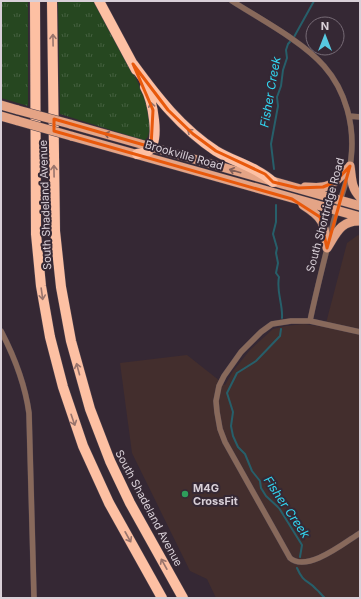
<svg xmlns="http://www.w3.org/2000/svg" width="361" height="599" font-family="Inter,sans-serif">
	<style>
		.commercial { fill: #432e2d }
		.grass { fill: url(#grass-tufts) }
		.lines { fill: none; stroke-linecap: round; stroke-linejoin: round }
		.stream { stroke: #275f6a; stroke-width: 2 }
		.street-casing { stroke: #4f434e; stroke-width: 6 }
		.primary-casing { stroke: #4f434e; stroke-width: 10 }
		.highway-casing { stroke: #4f434e; stroke-width: 11 }
		.street { stroke: #88695b; stroke-width: 5.5 }
		.primary { stroke: #e4a486; stroke-width: 9 }
		.highway { stroke: #fdc0a3; stroke-width: 10 }
		.primary-bridge-casing { stroke: #4f434e; stroke-width: 10; stroke-linecap: butt }
		.primary-bridge { stroke: #e4a486; stroke-width: 9 }
		.oneway { stroke: #99746c }
		.oneway2 { stroke: #846059 }
		.marked { fill: none; stroke: #e8590c; stroke-width: 3; stroke-linejoin: round }
		.leisure-dot { fill: #2e9e5b; stroke: #352834; stroke-width: 1.5 }
		.labels { text-anchor: middle; dominant-baseline: central; stroke-width: 4; stroke-linejoin: round; paint-order: stroke }
		.street-label { font-size: 11px; fill: #d9d0d8; stroke: #352834 }
		.poi-label { font-size: 11px; font-weight: bold; fill: #d9d0d8; stroke: #352834; text-anchor: start }
		.water-label { font-size: 12px; font-style: italic; fill: #32d6f1; stroke: #352834 }
	</style>
	<defs>
		<pattern id="grass-tufts" width="24" height="20" patternUnits="userSpaceOnUse"><rect width="24" height="20" fill="#264720"/><path d="M3 7l-1-3M5 7V3M7 7l1-3M15 17l-1-3M17 17v-4M19 17l1-3" fill="none" stroke="#456040"/></pattern>
	</defs>
	<rect width="100%" height="100%" fill="#352834"/>
	<path class="commercial" d="M358 235 360 236V598H216L207 579 190 571 132 453 120 363 187 355 225 385 233 371 250 350 273 329 286 326 304 324 325 327 347 243Z"/>
	<path class="grass" d="M1 1H28V106L1 98Z
		M58 1H93C102 17 111 33 120 50 133 74 160 113 146 141L60 114Z"/>
	<g class="lines">
		<path class="stream" d="M274 169 271 144 278 106 277 97 281 86 283 70 287 58 286 50 288 44 294 37 314 1
			M276 205V222L273 234 277 248 276 253 278 263 276 273 279 277C276 291 283 304 282 318
			M281 329 280 336 256 361 237 373 227 393 233 412 231 426 233 436 238 447 245 454 252 471 260 481 261 488 266 496 279 508 302 545 300 557
			M297 568C304 584 307 579 316 589 320 592 321 595 325 598"/>
		<defs>
			<path id="street" d="M232 1C260 19 302 41 324 66 346 91 355 126 351 159 349 179 339 201 334 220 326 254 317 287 310 321
				M349 116 360 117
				M1 331C15 358 25 384 29 413L34 598
				M360 332 310 321H291L272 324 261 332 241 352 224 376 219 386 216 401 217 412 220 429 225 442 290 558C307 573 344 543 360 533"/>
			<path id="primary" d="M1 105 18 110
				M1 116 18 121
				M70 124 360 206
				M71 136 360 217
				M350 166C352 179 351 188 360 197
				M305 187C311 187 316 188 322 187 334 186 342 175 350 166
				M303 205C325 219 324 223 327 248
				M327 248C336 234 341 220 360 221"/>
			<path id="highway" d="M35 1 36 234 41 286 50 337 63 387 83 446 109 503 162 598
				M52 1 55 231 61 287 71 341 90 409 110 461 130 503 183 598
				M99 1 136 70
				M133 64C157 97 181 128 216 151 234 162 257 167 273 182
				M137 154C140 153 146 153 148 151 161 141 152 99 145 87"/>
		</defs>
		<use href="#street" class="street-casing"/>
		<use href="#primary" class="primary-casing"/>
		<use href="#highway" class="highway-casing"/>
		<use href="#street" class="street"/>
		<use href="#primary" class="primary"/>
		<use href="#highway" class="highway"/>
		<defs>
			<path id="primary-bridge" d="M18 110 70 124
				M18 121 71 136"/>
		</defs>
		<use href="#primary-bridge" class="primary-bridge-casing"/>
		<use href="#primary-bridge" class="primary-bridge"/>
	</g>
	<defs><path id="oneway-shaft" d="M-6 0H5M1.5-3L5.5 0L1.5 3" fill="none" stroke-width="1.6" stroke-linecap="round" stroke-linejoin="round"/></defs>
	<g class="oneway">
		<use href="#oneway-shaft" transform="translate(53 40) rotate(-91)"/>
		<use href="#oneway-shaft" transform="translate(152 108) rotate(-102)"/>
		<use href="#oneway-shaft" transform="translate(192 133) rotate(-140)"/>
		<use href="#oneway-shaft" transform="translate(54 171) rotate(-91)"/>
		<use href="#oneway-shaft" transform="translate(42 294) rotate(82)"/>
		<use href="#oneway-shaft" transform="translate(78 369) rotate(-105)"/>
		<use href="#oneway-shaft" transform="translate(73 420) rotate(71)"/>
		<use href="#oneway-shaft" transform="translate(128 537) rotate(61)"/>
		<use href="#oneway-shaft" transform="translate(164 564) rotate(-119)"/>
	</g>
	<g class="oneway2">
		<use href="#oneway-shaft" transform="translate(110 135) rotate(-164)"/>
		<use href="#oneway-shaft" transform="translate(235 171) rotate(-164)"/>
	</g>
	<path class="marked" d="M133 64 168 110 193 134 216 151 265 174 273 182 298 188 323 187 335 182 350 166 327 248 320 217 292 199 54 131V119L151 147 153 110Z"/>
	<circle class="leisure-dot" cx="185" cy="494" r="4"/>
	<g class="labels">
		<g class="street-label">
			<text transform="translate(184 155) rotate(16)">Brookville Road</text>
			<text transform="translate(45 205) rotate(-92)">South Shadeland Avenue</text>
			<text transform="translate(325 215) rotate(-75)">South Shortridge Road</text>
			<text transform="translate(149 508) rotate(62)">South Shadeland Avenue</text>
		</g>
		<g class="poi-label">
			<text x="193" y="488">M4G<tspan x="193" dy="13">CrossFit</tspan></text>
		</g>
		<g class="water-label">
			<text transform="translate(270 92) rotate(-80)">Fisher Creek</text>
			<text transform="translate(287 507) rotate(56)">Fisher Creek</text>
		</g>
	</g>
	<rect width="361" height="599" fill="none" stroke="#d9d0d8" stroke-width="4"/>
	<g transform="translate(325 36)"><circle r="19" fill="#352834" stroke="#776b76"/>
	<path d="M0-3L7 15L0 10L-7 15Z" fill="#57c9e2"/>
	<text y="-6" font-size="11" font-weight="bold" text-anchor="middle" fill="#d9d0d8">N</text>
	</g>
</svg>
